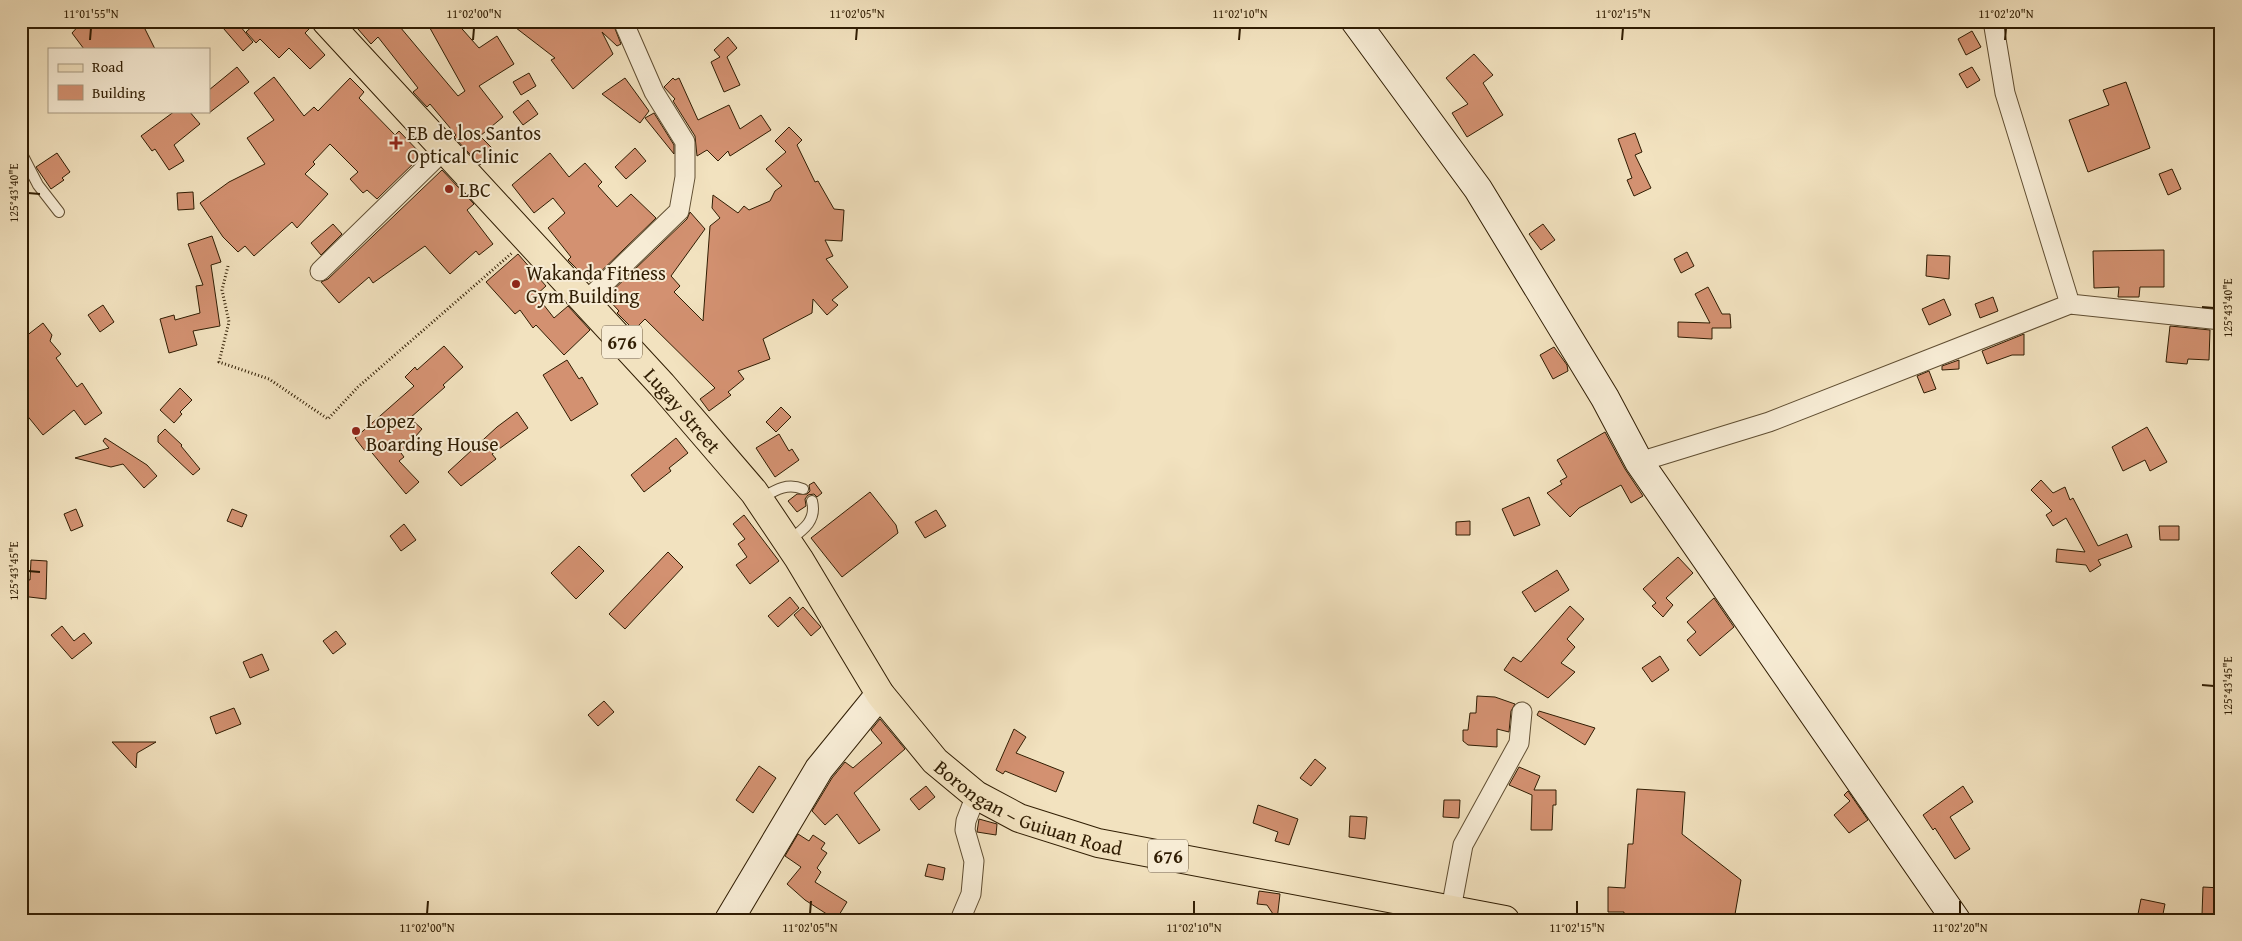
<svg xmlns="http://www.w3.org/2000/svg" width="2242" height="941" font-family="'Gentium Book Plus',serif">
	<style>
		.building { fill: #d39171; stroke: #301d03 }
		.lines { fill: none; stroke-linecap: round; stroke-linejoin: round }
		.lane-casing { stroke: #604e32; stroke-width: 12 }
		.street-casing { stroke: #604e32; stroke-width: 21 }
		.secondary-casing { stroke: #301d03; stroke-width: 30 }
		.primary-casing { stroke: #301d03; stroke-width: 30 }
		.path { stroke: #301d03; stroke-width: 3; stroke-dasharray: 1 2.5; stroke-linecap: butt }
		.lane { stroke: #f7ecd5; stroke-width: 10 }
		.street { stroke: #f7ecd5; stroke-width: 19 }
		.secondary { stroke: #f7ecd5; stroke-width: 28 }
		.primary { stroke: #f2e2bf; stroke-width: 28 }
		.ticks { fill: none; stroke: #301d03; stroke-width: 2 }
		.poi-dot { fill: #8f2418; stroke: #f7ecd5; stroke-width: 2 }
		.labels { text-anchor: middle; dominant-baseline: central; stroke-width: 4; stroke-linejoin: round; paint-order: stroke }
		.shield { fill: #f7ecd5; stroke: #6c5b42; stroke-width: 1 }
		.shield-label { font-size: 19px; font-weight: bold; fill: #301d03 }
		.poi-label { font-size: 20px; fill: #301d03; stroke: #f7ecd5; text-anchor: start }
		.street-label { font-size: 20px; fill: #301d03; stroke: #f7ecd5 }
		.neatline { fill: none; stroke: #301d03; stroke-width: 2 }
		.ticks-label { font-size: 12px; text-anchor: middle; fill: #301d03 }
	</style>
	<rect width="100%" height="100%" fill="#f2e2bf"/>
	<filter id="stains"><feTurbulence type="fractalNoise" baseFrequency=".004" numOctaves="4"/><feColorMatrix values="0 0 0 0 .2 0 0 0 0 .09 0 0 0 0 .02 0 0 0 .5 -.17"/></filter>
	<radialGradient id="worn" r=".72"><stop offset=".6" stop-color="#630" stop-opacity="0"/><stop offset="1" stop-color="#630" stop-opacity=".3"/></radialGradient>
	<path class="building" d="M83 21H141L155 49H84L72 33Z
		M217 21H236L253 42 243 51Z
		M258 21H278L283 27 289 21H303L310 28 305 33 325 55 310 69 289 48 279 58 260 39 256 43 246 32Z
		M351 21H395L458 96 465 91 426 21H455L479 48 497 36 514 64 479 86 503 117 480 136 492 148 486 154 489 157 480 165 454 137 456 135 430 104 427 107 413 92 418 88 378 37 371 44Z
		M507 21H612L621 44 617 46 602 32 613 54 573 89 551 60 555 58Z
		M1972 31 1981 47 1966 55 1958 39Z
		M728 37 737 48 727 57 740 85 724 92 711 62 720 57 714 50Z
		M1474 54 1493 75 1483 83 1503 115 1467 137 1452 113 1468 104 1446 78Z
		M237 67 249 82 209 113V90Z
		M1972 67 1980 80 1967 88 1959 74Z
		M529 73 536 86 521 95 513 82Z
		M274 77 304 116 314 107 318 111 350 78 364 92 359 98 395 135 399 131 422 155 377 199 367 190 363 193 350 179 358 172 330 144 313 162 315 164 305 174 328 194 297 228 292 222 254 256 245 246 238 252 223 237 200 203 229 182 265 164 247 138 274 120 254 93Z
		M625 78 649 111 640 123 602 94Z
		M673 78 675 80 679 78 698 120 729 105 740 129 761 115 771 130 730 156 728 151 718 161 707 150 697 156 695 136 673 101 675 99 664 87Z
		M2126 82 2150 148 2088 172 2069 120 2109 105 2103 90Z
		M528 100 538 114 523 125 513 112Z
		M175 111H189L200 124 174 145 184 161 169 170 155 149 152 151 141 136Z
		M654 113 674 145V154L645 118Z
		M789 127 802 140 797 145 815 182 818 181 834 209 844 210 842 241 825 240 833 256 826 259 848 287 832 300 838 305 827 315 813 299 812 313 763 339 770 359 738 371 744 379 728 392 731 395 709 411 700 399 715 388 645 319 634 330 617 313 619 311 606 297 687 219 690 212 705 229 671 276 680 286 674 292 703 321 710 226 720 218 712 208 713 195 738 213 744 206 749 210 770 201 775 191 782 186 766 169 786 152 775 141Z
		M1635 133 1642 152 1635 155 1651 188 1634 196 1627 180 1632 178 1618 139Z
		M635 148 646 161 626 179 615 167Z
		M57 153 70 172 62 178 64 180 51 189 36 167Z
		M550 153 569 177 585 163 602 182 598 186 617 207 631 194 656 218 590 282 568 260 571 257 548 228 565 213 553 198 534 213 512 185Z
		M2172 169 2181 189 2168 195 2159 174Z
		M442 170 474 204 467 210 493 244 479 255 476 251 450 274 425 246 373 283 369 277 339 303 321 282 328 279Z
		M193 192 194 209 178 210 177 193Z
		M333 224 342 234 321 255 311 243Z
		M1543 224 1555 240 1541 250 1529 234Z
		M212 236 221 262 211 265 220 326 193 331 197 345 169 353 160 319 174 315 175 320 200 313 196 286 203 285 188 244Z
		M2164 250V287H2140L2139 297H2118L2119 287 2094 288 2093 251Z
		M1687 252 1694 266 1681 273 1674 259Z
		M518 254 546 286 536 295 554 318 568 306 590 330 564 355 536 325 533 328 520 310 515 314 486 282Z
		M1927 255 1950 256 1949 279 1926 276Z
		M1708 287 1722 314H1730L1731 328H1712V339L1678 337V322L1710 323 1695 294Z
		M1993 297 1998 311 1980 318 1975 304Z
		M1944 299 1951 315 1929 325 1922 309Z
		M103 305 114 322 100 332 88 315Z
		M43 323 52 335 50 341 61 354 56 358 77 387 82 383 102 413 85 425 74 410 43 435 21 408V340Z
		M2170 326 2210 330 2209 360 2188 359 2187 364 2166 362Z
		M2024 334V355H2012L1987 364 1982 351Z
		M444 346 463 367 443 385 445 387 410 418 422 429 401 453 404 457 399 461 419 482 406 494 368 448 365 451 355 438 414 386 405 377 415 367 417 370Z
		M1554 347 1567 365 1568 371 1553 379 1540 355Z
		M567 360 579 379 582 377 598 404 571 421 543 375Z
		M1959 360V369L1942 370V366Z
		M1929 371 1936 389 1924 393 1917 376Z
		M180 388 192 400 180 412 182 414 174 423 160 410Z
		M781 407 791 417 776 432 766 422Z
		M517 412 528 428 492 454 496 459 461 486 448 472 497 427Z
		M2147 427 2167 462 2150 471 2145 460 2123 471 2112 447Z
		M165 429 182 445 181 446 200 469 193 475 158 442V436Z
		M1605 432 1625 469 1643 496 1631 503 1621 485 1579 508 1570 517 1547 493 1562 484 1560 481 1567 477 1557 460Z
		M779 434 789 451 792 449 799 460 775 477 756 448Z
		M105 438 147 465 157 476 144 488 123 464 111 467 75 458 109 448 103 441Z
		M676 438 688 453 669 468 671 471 644 492 631 475Z
		M2041 480 2053 493 2065 487 2070 500 2073 498 2098 546 2127 534 2132 547 2098 560 2101 565 2090 572 2086 565 2056 562 2057 549 2085 552 2066 518 2053 526 2046 515 2052 511 2031 490Z
		M814 482 822 493 817 497 814 494 808 495 805 499 806 506 797 512 788 501 797 494H807L810 491 809 485Z
		M870 492 896 525 898 533 842 577 811 538Z
		M1529 497 1540 525 1514 536 1502 509Z
		M76 509 83 526 71 531 64 514Z
		M232 509 247 515 242 527 227 521Z
		M936 510 946 526 925 538 915 522Z
		M744 515 779 561 750 584 736 565 747 557 738 544 745 539 733 524Z
		M1470 521V535H1456V522Z
		M404 524 416 540 401 551 390 536Z
		M2159 526H2179V540H2160Z
		M579 546 604 571 576 599 551 573Z
		M668 552 683 567 625 629 609 614Z
		M1678 557 1693 573 1666 598 1673 605 1663 617 1652 606 1656 603 1643 589Z
		M31 560 47 561 46 599 21 596 23 579 30 580Z
		M1557 570 1569 590 1535 612 1522 592Z
		M790 597 799 608 778 627 768 616Z
		M1714 598 1734 627 1700 656 1687 640 1696 632 1687 622Z
		M1570 606 1584 619 1567 639 1575 647 1561 663 1575 672 1548 698 1504 670 1513 657 1521 662Z
		M803 607 821 627 811 636 794 615Z
		M62 626 74 641 84 633 92 643 72 659 51 635Z
		M336 631 346 644 333 654 323 641Z
		M262 654 269 670 250 678 243 662Z
		M1660 656 1669 670 1652 682 1642 668Z
		M1477 696 1495 697 1515 704 1511 711 1509 732 1497 729V747L1468 745 1463 741V730H1468L1470 713H1476Z
		M604 701 614 712 598 726 588 715Z
		M234 708 241 724 216 734 210 717Z
		M1539 711 1595 728 1585 745 1537 715Z
		M880 719 905 749 854 793 880 830 859 844 837 814 825 825 812 811 832 778 845 762 853 768 882 743 871 730Z
		M1014 729 1026 737 1016 753 1064 772 1056 792 1005 771 1003 774 996 770Z
		M112 742H156L137 753 136 768Z
		M1315 759 1326 768 1311 786 1300 778Z
		M759 766 776 778 753 813 736 800Z
		M1519 767 1540 776 1534 790H1556V805H1553L1552 830H1531L1532 795 1509 785Z
		M926 786 935 797 919 810 910 799Z
		M1963 786 1973 802 1950 817 1970 849 1955 859 1935 828 1933 830 1923 815Z
		M1637 789 1685 792 1682 834 1741 880 1734 920H1623L1624 912H1608V887L1625 888 1628 844H1633Z
		M1848 791 1868 820 1849 833 1834 815 1850 801 1844 795Z
		M1444 800H1460L1459 818 1443 817Z
		M1258 805 1298 819 1289 845 1275 841 1278 832 1253 823Z
		M1350 816 1367 817 1365 839 1349 837Z
		M979 819 997 824 996 835 977 832Z
		M798 834 809 841 813 835 825 843 821 849 827 853 817 868 821 872 815 882 847 902 836 920 805 900 787 884 801 867 785 856Z
		M928 864 945 868 943 880 925 876Z
		M2203 887 2221 888 2220 916 2202 915Z
		M1259 891 1280 894 1277 920 1267 905 1257 904Z
		M2141 899 2165 904 2162 919 2138 914Z"/>
	<g class="lines">
		<defs>
			<path id="lane" d="M21 152 38 185 59 212
				M760 499C774 491 786 482 803 489
				M788 541C803 530 817 521 812 501"/>
			<path id="street" d="M1993 21 2005 93 2070 304
				M320 271 444 150
				M585 302 679 211 685 177V142L654 92 623 21
				M1639 462 1769 422 2070 304 2221 320
				M1451 909 1463 845 1519 743 1522 712
				M960 920 971 894 974 861 965 830 966 821 976 795"/>
			<path id="secondary" d="M1355 21 1478 189 1605 398 1639 462 1956 920
				M729 920 819 769 880 694"/>
			<g id="primary">
				<path id="s1" d="M326 21 662 385 754 492 799 559 880 694 935 761 976 795 1019 818 1098 843 1505 920"/>
			</g>
		</defs>
		<use href="#lane" class="lane-casing"/>
		<use href="#street" class="street-casing"/>
		<use href="#secondary" class="secondary-casing"/>
		<use href="#primary" class="primary-casing"/>
		<path class="path" d="M228 266 222 290 229 322 219 362 269 379 328 419 358 387 512 253"/>
		<use href="#lane" class="lane"/>
		<use href="#street" class="street"/>
		<use href="#secondary" class="secondary"/>
		<use href="#primary" class="primary"/>
	</g>
	<path class="ticks" d="M90 40 91 28M473 40 474 28M856 40 857 28M1239 40 1240 28M1622 40 1623 28M2005 40 2006 28M28 193 40 194M2202 307 2214 308M28 571 40 572M2202 685 2214 686M427 914 428 901M810 914 811 901M1194 914V901M1577 914V901M1960 914V901"/>
	<g class="poi-dot">
		<path d="M393.5 135.5h5v5h5v5h-5v5h-5v-5h-5v-5h5z"/>
		<circle cx="449" cy="189" r="5"/>
		<circle cx="516" cy="284" r="5"/>
		<circle cx="356" cy="431" r="5"/>
	</g>
	<g class="labels">
		<g class="shield">
			<rect x="602" y="325.5" width="40" height="33" rx="4"/>
			<rect x="1148" y="839.5" width="40" height="33" rx="4"/>
		</g>
		<g class="shield-label">
			<text x="622" y="342">676</text>
			<text x="1168" y="856">676</text>
		</g>
		<g class="poi-label">
			<text x="407" y="132">EB de los Santos<tspan x="407" dy="23">Optical Clinic</tspan></text>
			<text x="459" y="189">LBC</text>
			<text x="526" y="272">Wakanda Fitness<tspan x="526" dy="23">Gym Building</tspan></text>
			<text x="366" y="420">Lopez<tspan x="366" dy="23">Boarding House</tspan></text>
		</g>
		<g class="street-label">
			<text stroke="none"><textPath href="#s1" startOffset="528">Lugay Street</textPath></text>
			<text stroke="none"><textPath href="#s1" startOffset="1068">Borongan – Guiuan Road</textPath></text>
		</g>
	</g>
	<rect width="2242" height="941" fill="none" stroke="#f2e2bf" stroke-width="55"/>
	<rect x="48" y="48" width="162" height="65" fill="#f7ecd5" stroke="#a79981"/>
	<rect x="58" y="64" width="25" height="8" fill="#f2e2bf" stroke="#a79981"/>
	<text x="92" y="72" font-size="15" fill="#301d03">Road</text>
	<rect x="58" y="85" width="25" height="15" fill="#d39171" stroke="#a79981"/>
	<text x="92" y="98" font-size="15" fill="#301d03">Building</text>
	<rect x="28" y="28" width="2186" height="886" class="neatline"/>
	<g class="ticks-label">
		<text x="91" y="18">11°01'55"N</text>
		<text x="474" y="18">11°02'00"N</text>
		<text x="857" y="18">11°02'05"N</text>
		<text x="1240" y="18">11°02'10"N</text>
		<text x="1623" y="18">11°02'15"N</text>
		<text x="2006" y="18">11°02'20"N</text>
		<text transform="translate(14 193) rotate(-90)" y="4">125°43'40"E</text>
		<text transform="translate(2228 308) rotate(-90)" y="4">125°43'40"E</text>
		<text transform="translate(14 571) rotate(-90)" y="4">125°43'45"E</text>
		<text transform="translate(2228 686) rotate(-90)" y="4">125°43'45"E</text>
		<text x="427" y="932">11°02'00"N</text>
		<text x="810" y="932">11°02'05"N</text>
		<text x="1194" y="932">11°02'10"N</text>
		<text x="1577" y="932">11°02'15"N</text>
		<text x="1960" y="932">11°02'20"N</text>
	</g>
	<rect width="100%" height="100%" filter="url(#stains)"/>
	<rect width="100%" height="100%" fill="url(#worn)"/>
</svg>
